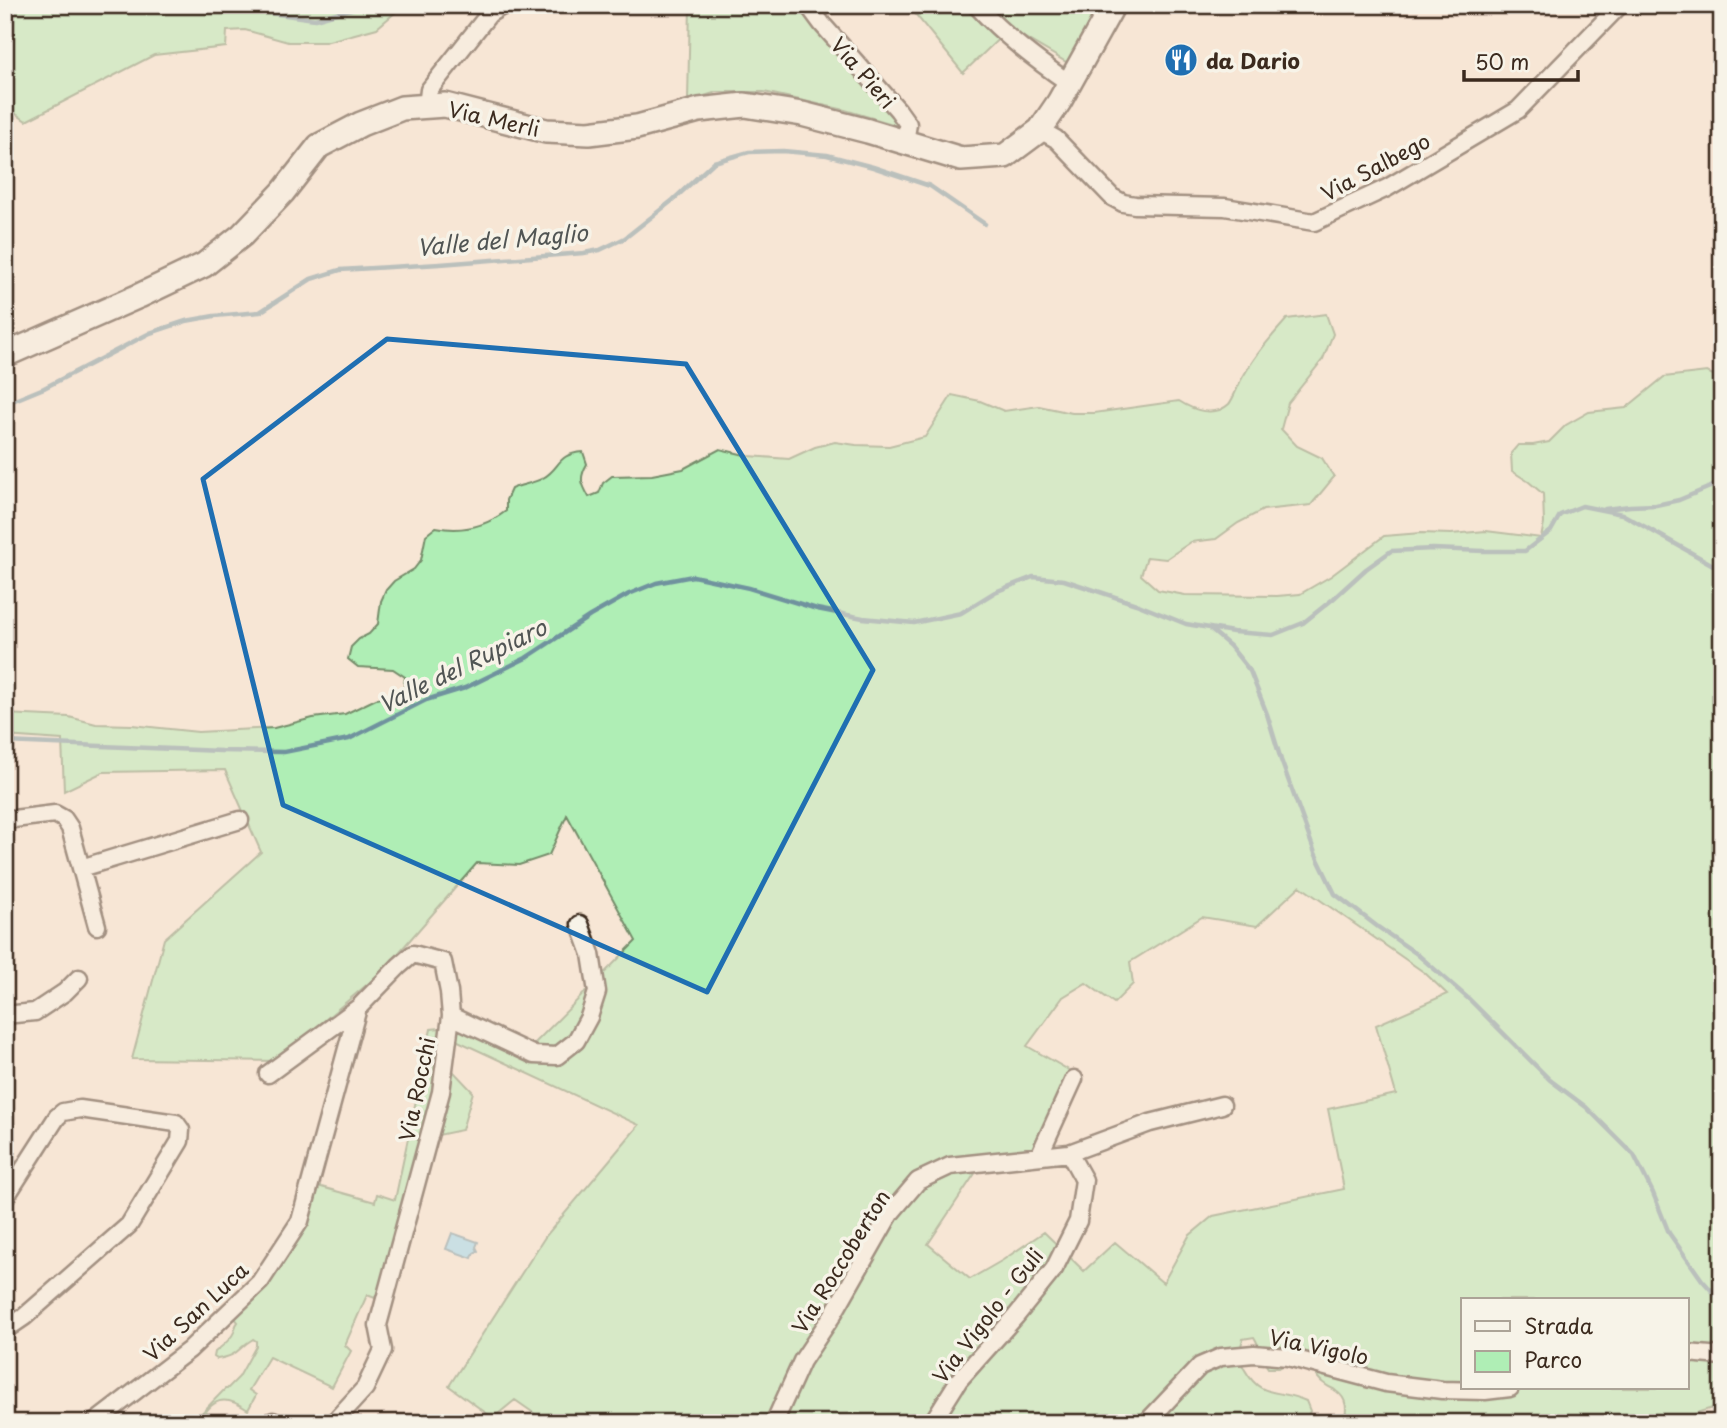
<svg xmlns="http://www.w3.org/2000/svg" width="1727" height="1428" font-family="'Playpen Sans',sans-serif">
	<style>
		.green { fill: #afeeb5; stroke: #758c6a; stroke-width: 2; fill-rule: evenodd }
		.water { fill: #92d7f4; stroke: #6f929e; stroke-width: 2 }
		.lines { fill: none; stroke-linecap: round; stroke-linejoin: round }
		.stream { stroke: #6f929e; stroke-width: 4.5 }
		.street-casing { stroke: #3b2a1e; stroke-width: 21 }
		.secondary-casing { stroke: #3b2a1e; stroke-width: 28 }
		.street { stroke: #f7f3e8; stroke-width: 16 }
		.secondary { stroke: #f7f3e8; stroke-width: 23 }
		.marked { fill: none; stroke: #1f6fb2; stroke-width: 5; stroke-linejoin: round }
		.labels { text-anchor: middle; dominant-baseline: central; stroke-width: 7; stroke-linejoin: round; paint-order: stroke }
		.poi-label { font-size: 21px; font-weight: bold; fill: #3b2a1e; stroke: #f7f3e8; text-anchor: start }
		.street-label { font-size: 21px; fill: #3b2a1e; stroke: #f7f3e8 }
		.water-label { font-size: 23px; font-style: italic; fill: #515554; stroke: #f7f3e8 }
	</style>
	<rect width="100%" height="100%" fill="#f7e6d5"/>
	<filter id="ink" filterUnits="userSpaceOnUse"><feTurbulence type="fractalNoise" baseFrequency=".0143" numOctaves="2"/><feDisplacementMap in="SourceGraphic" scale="14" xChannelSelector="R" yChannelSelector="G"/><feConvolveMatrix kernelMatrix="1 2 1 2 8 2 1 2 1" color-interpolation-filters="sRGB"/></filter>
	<g filter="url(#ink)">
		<path class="green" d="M5 5H404L377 28 325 42H288L245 30 227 31 226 47 154 55 26 121 5 106Z
			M690 5H813L903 127 845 110 764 92H717L688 101Z
			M908 5H1100L1068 63 1015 32 1011 27 963 73Z
			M1326 314 1333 334 1323 359 1288 403 1281 429 1297 446 1322 458 1334 477 1311 505 1263 510 1238 523 1216 539 1191 542 1166 559 1147 557 1141 575 1158 590 1185 595 1277 596 1300 594 1331 576 1384 536 1421 533 1451 534 1486 531 1541 538 1544 523 1543 494 1529 482 1512 471 1511 453 1518 445H1533L1549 442 1566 425 1589 412 1626 408 1664 377 1707 372 1722 379V1407C1707 1408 1692 1414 1680 1423H1344C1347 1410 1348 1399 1336 1391 1332 1387 1331 1389 1326 1385 1319 1381 1315 1374 1311 1367L1289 1362 1279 1368H1268C1261 1358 1261 1348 1254 1337L1243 1339C1239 1351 1238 1359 1245 1370 1262 1400 1278 1388 1306 1401L1310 1411 1305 1423H548L515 1400 493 1418 449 1386 545 1237 639 1125 456 1040 452 1070 473 1092 462 1130 438 1135 418 1209 375 1298 367 1295 345 1345 351 1351 332 1387 269 1357 249 1390 256 1395 248 1410C224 1394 212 1398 199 1423H192L225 1389H227L239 1377 256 1346V1341L253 1339C236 1349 239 1356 217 1359L214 1357 215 1352C221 1347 231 1340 234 1332 235 1329 235 1325 238 1322L230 1312 260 1282 314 1185 375 1202 377 1194 395 1200 431 1029 460 1026 524 1054 636 941 567 815 549 855 519 865 477 863 382 972 276 1061 132 1059 164 939 261 852 225 770 103 772 64 791 62 740 5 736V714L69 717 96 724 132 725 198 732 274 728 313 718 345 714 376 699 403 693 405 677 393 669 358 667 348 659 351 647 359 639 369 634 378 624 381 601 386 590 394 581 414 569 421 560 426 535 436 527C461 532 485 527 506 511V500L511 489C521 484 533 484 543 478 561 468 556 454 583 452L587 464C579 478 581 483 589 497L599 493 603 483 612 476 652 475 683 469 720 449 749 456 789 459 815 447 835 442 856 445 889 446 925 437 952 395 980 401 1004 411 1039 406 1072 413H1094L1179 401C1193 410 1214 418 1229 404 1234 398 1239 382 1244 375 1256 354 1271 337 1287 319ZM1300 886 1425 973 1447 994 1376 1025 1396 1094 1328 1109 1344 1189 1213 1216 1189 1236 1163 1283 1115 1242 1084 1271 1044 1232 1003 1260 970 1279 928 1244 984 1160 1041 1147 1072 1072 1027 1046 1063 997 1086 983 1114 1003 1133 984 1130 962 1202 917 1257 926ZM1463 1300H1687V1388H1463Z"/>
		<path class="water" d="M452 1233 478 1242 476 1247 478 1251 474 1253 472 1258 446 1249Z"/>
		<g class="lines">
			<path class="stream" d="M228 5 241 9 315 19 365 5
				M5 404 44 388 150 333 186 321 214 316 260 312 311 279 340 270 440 264 584 253 600 250 625 238 673 200 714 162 749 152 783 151 827 155 873 167 930 186 985 224
				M1605 509 1630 506 1656 505 1679 500 1722 482
				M1210 629 1230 646 1250 671 1267 714 1281 760 1315 853 1335 894 1378 927 1417 954 1470 1000 1550 1080 1586 1107 1634 1155 1653 1193 1669 1233 1702 1280 1722 1302
				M5 742 221 751 284 752 349 739 426 700 465 688 526 658 590 616 629 594 656 583 693 576 749 588 817 609 863 618 914 623 961 613 995 592 1033 577 1064 580 1136 604 1186 624 1233 632 1273 635 1303 623 1333 599 1366 569 1391 551 1433 549 1484 551H1525L1551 531 1560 515 1582 506 1622 514 1722 570"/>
			<defs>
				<path id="street" d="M808 5 822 24 898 110 908 124 905 142
					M976 5C1004 36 1036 60 1069 83
					M427 106 429 90 489 14 504 5
					M1040 130 1056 139 1112 197 1123 203 1135 205 1225 207 1314 222 1387 188 1518 110 1620 5
					M5 820 55 814 64 819 70 828 97 926
					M81 868 240 820
					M5 1015 35 1012 65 992 79 978
					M451 1016 534 1055 557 1056 576 1041 589 1017 597 992 591 954 580 924
					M268 1074 358 1008 399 966 413 954 443 962 449 992 451 1016 441 1092 378 1325 383 1350 365 1388 333 1423
					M1039 1156 1074 1079
					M5 1198 57 1117 63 1112 80 1109 176 1123 181 1130 180 1141 129 1225 24 1317 5 1330
					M1687 1353 1722 1356
					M273 1421 276 1423
					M94 1423 189 1350 260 1282 300 1221 358 1008
					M774 1423 802 1361 832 1316 890 1214 918 1181 950 1166 1069 1153 1150 1123 1222 1105
					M932 1423 959 1380 1016 1316 1054 1269 1078 1221 1084 1180 1069 1153
					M1146 1423 1200 1366 1221 1357 1254 1354 1288 1357 1386 1383 1442 1390 1485 1391 1510 1388"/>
				<path id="secondary" d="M5 355 139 296 204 265 242 235 283 192 319 146 361 124 402 108 445 105 546 131 589 133 637 127 699 110 745 105 802 114 868 131 961 159 1005 156 1040 130 1059 102 1113 5"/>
			</defs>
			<use href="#street" class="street-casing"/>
			<use href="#secondary" class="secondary-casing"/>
			<use href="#street" class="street"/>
			<use href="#secondary" class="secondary"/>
		</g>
	</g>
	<path d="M0 0H1727V1428H0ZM387 339 686 364 873 670 707 992 283 805 203 479Z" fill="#f7e6d5" fill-opacity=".55" fill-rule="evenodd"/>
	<path class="marked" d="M387 339 686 364 873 670 707 992 283 805 203 479Z"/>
	<defs>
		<symbol id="restaurant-disc" viewBox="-11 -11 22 22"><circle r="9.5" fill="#1f6fb2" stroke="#f7f3e8"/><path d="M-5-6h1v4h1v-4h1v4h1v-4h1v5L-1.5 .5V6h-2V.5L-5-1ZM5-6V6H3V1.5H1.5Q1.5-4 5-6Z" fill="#fff"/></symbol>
	</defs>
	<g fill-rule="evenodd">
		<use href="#restaurant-disc" x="1162" y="41" width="38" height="38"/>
	</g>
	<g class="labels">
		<g class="poi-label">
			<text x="1206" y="60">da Dario</text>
		</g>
		<g class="street-label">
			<text transform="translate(864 72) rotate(49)">Via Pieri</text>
			<text transform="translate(494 118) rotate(13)">Via Merli</text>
			<text transform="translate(1375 166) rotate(-28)">Via Salbego</text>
			<text transform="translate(416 1089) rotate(-78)">Via Rocchi</text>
			<text transform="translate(840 1261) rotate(-58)">Via Roccoberton</text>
			<text transform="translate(195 1311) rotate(-43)">Via San Luca</text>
			<text transform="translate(987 1315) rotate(-52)">Via Vigolo - Guli</text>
			<text transform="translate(1319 1346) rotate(12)">Via Vigolo</text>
		</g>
		<g class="water-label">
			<text transform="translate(502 239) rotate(-5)">Valle del Maglio</text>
			<text transform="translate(462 665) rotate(-26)">Valle del Rupiaro</text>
		</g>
	</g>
	<rect width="1727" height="1428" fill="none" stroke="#f7f3e8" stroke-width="28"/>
	<rect x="14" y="14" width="1699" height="1400" fill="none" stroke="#3b2a1e" stroke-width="2.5" filter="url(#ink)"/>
	<rect x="1461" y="1298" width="228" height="91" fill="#f7f3e8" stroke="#aca397" stroke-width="2"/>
	<rect x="1475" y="1321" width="35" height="10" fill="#f7f3e8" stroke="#aca397" stroke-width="2"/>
	<text x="1524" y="1334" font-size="21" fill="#3b2a1e">Strada</text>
	<rect x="1475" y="1351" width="35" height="21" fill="#afeeb5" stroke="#aca397" stroke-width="2"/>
	<text x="1524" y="1368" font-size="21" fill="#3b2a1e">Parco</text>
	<path d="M1464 70v10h114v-10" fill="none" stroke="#3b2a1e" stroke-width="3.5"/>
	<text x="1475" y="70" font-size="21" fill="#3b2a1e" stroke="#f7f3e8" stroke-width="5" paint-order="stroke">50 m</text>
</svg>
